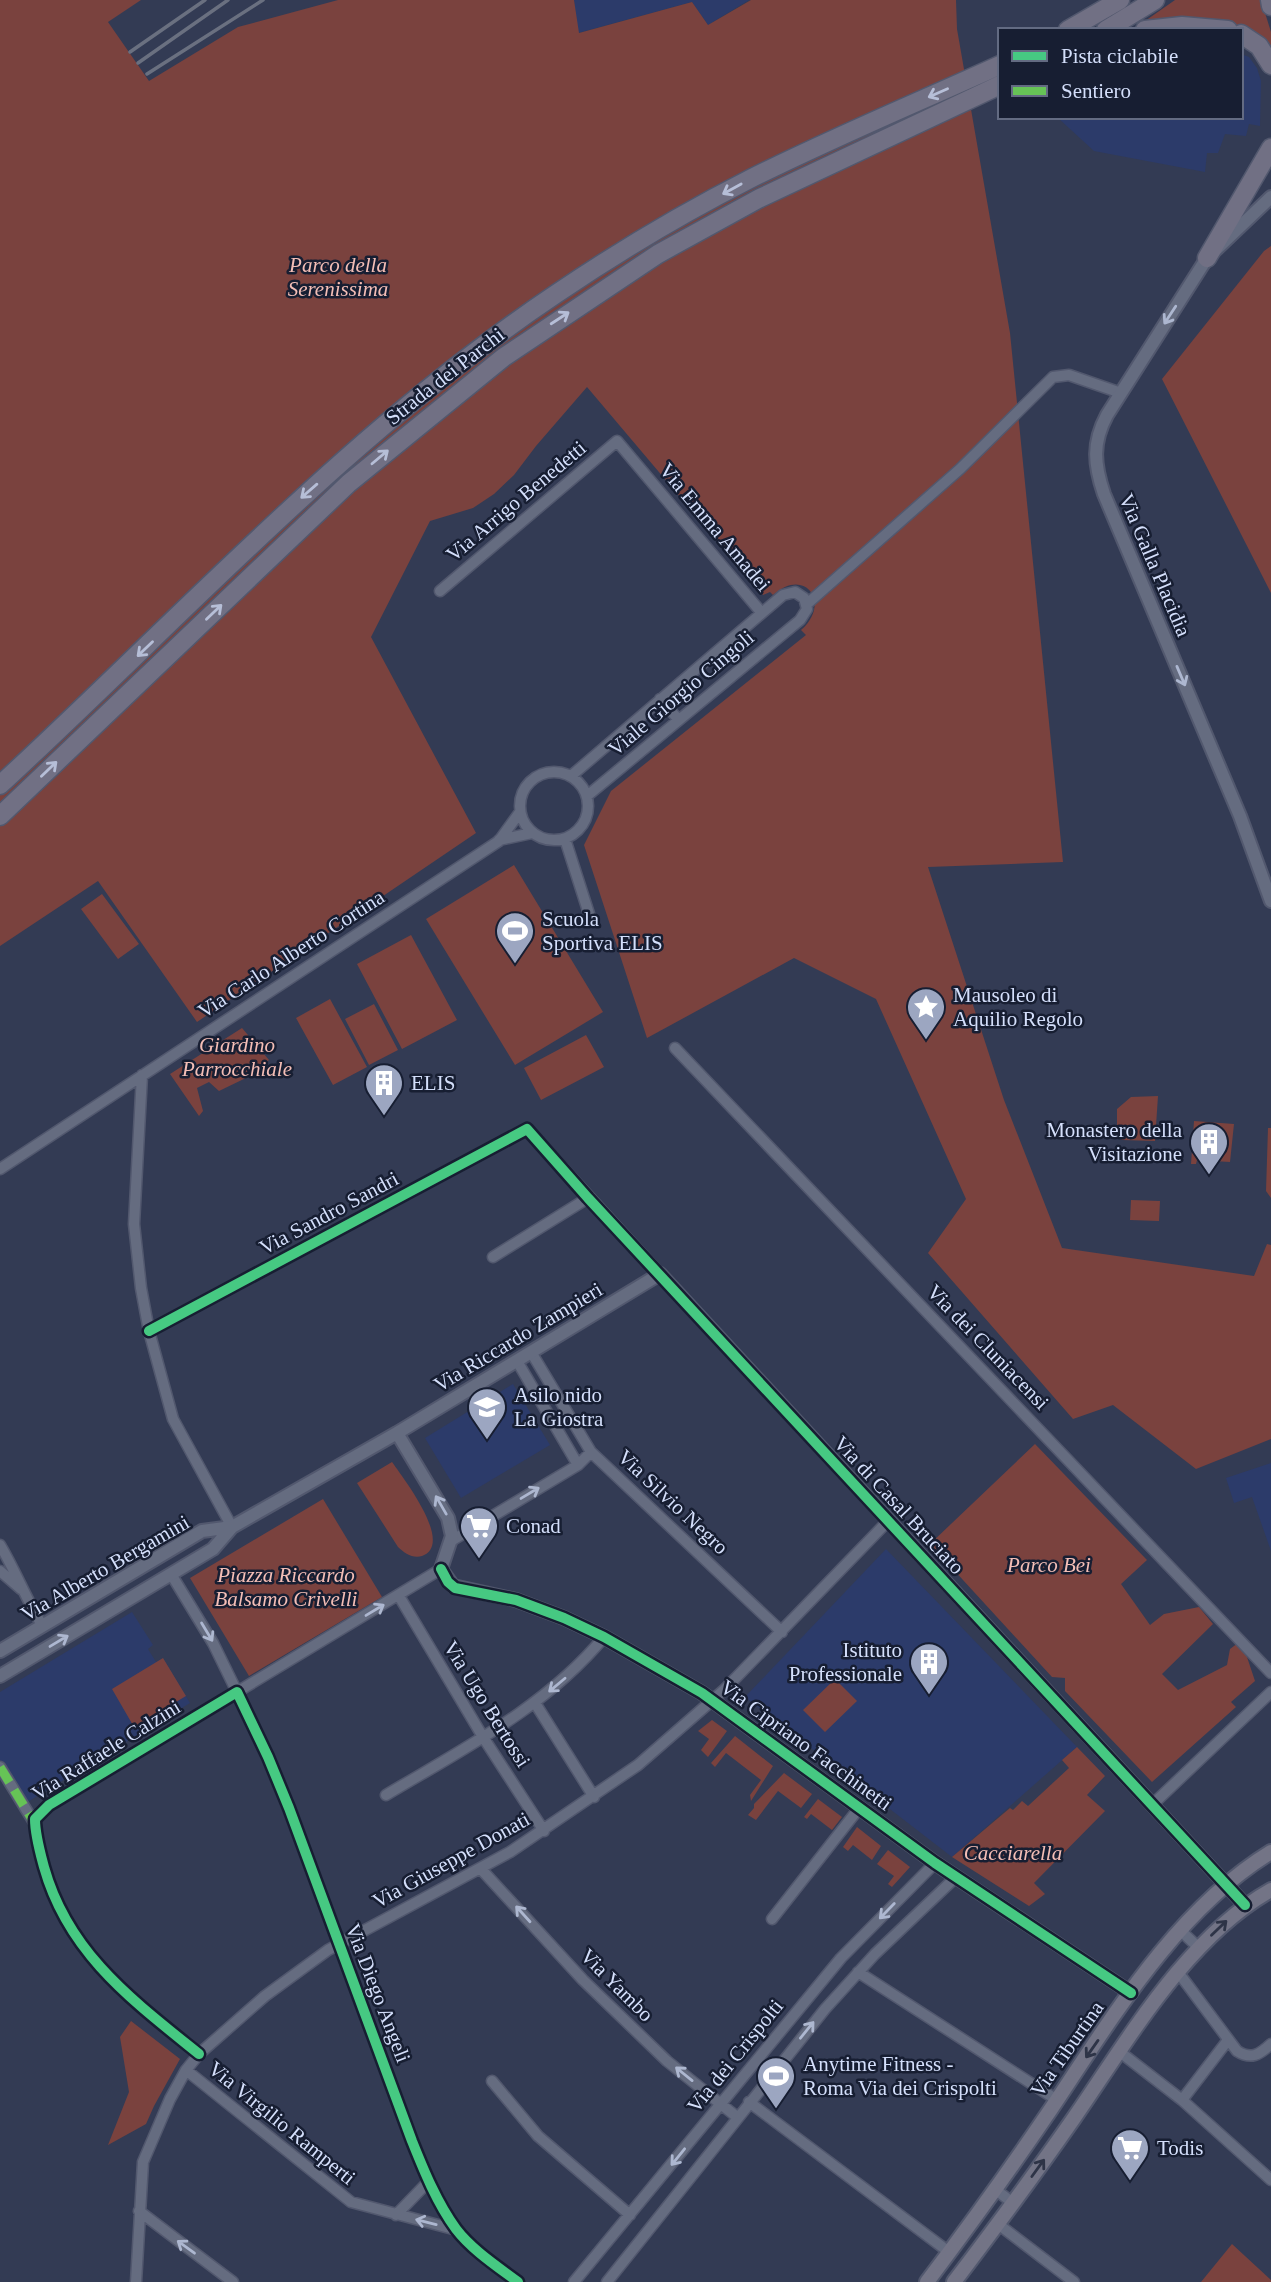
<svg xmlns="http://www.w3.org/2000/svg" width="1271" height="2282" font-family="Georgia,serif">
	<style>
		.built { fill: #2c3b6a }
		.green { fill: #7a423e }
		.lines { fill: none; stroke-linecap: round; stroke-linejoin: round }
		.street-casing { stroke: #52586e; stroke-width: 13 }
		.secondary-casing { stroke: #52586e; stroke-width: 16 }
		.primary-casing { stroke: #52586e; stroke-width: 18 }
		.highway-casing { stroke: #52586e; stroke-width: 21 }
		.street { stroke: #656c80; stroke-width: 10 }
		.secondary { stroke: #656c80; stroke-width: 12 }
		.primary { stroke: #737486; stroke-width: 14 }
		.highway { stroke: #717084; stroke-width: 18 }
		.rail { stroke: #6a7080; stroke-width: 3.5 }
		.quiet { stroke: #66c356; stroke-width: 9; stroke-dasharray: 18 9; stroke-linecap: butt }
		.cycleway-casing { stroke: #171e32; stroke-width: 15 }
		.cycleway { stroke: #46c982; stroke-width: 10 }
		.oneway { stroke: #b6bed7 }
		.oneway2 { stroke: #adb7d0 }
		.oneway3 { stroke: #2e3447 }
		.labels { text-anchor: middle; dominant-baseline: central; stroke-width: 5; stroke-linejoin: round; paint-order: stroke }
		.park-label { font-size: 21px; font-style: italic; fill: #f4beb6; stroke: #171e32 }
		.street-label { font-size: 21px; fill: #d4dffb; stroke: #171e32 }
		.poi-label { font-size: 21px; fill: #d4dffb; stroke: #171e32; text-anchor: start }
	</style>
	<rect width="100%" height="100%" fill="#333b54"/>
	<path class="built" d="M574 0H749L708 25 692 2 578 33Z
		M1241 54 1249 57 1257 68 1261 81 1260 126 1249 124 1246 136 1225 134 1218 153H1207L1205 172 1094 151 1057 117H1241Z
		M513 1384 550 1445 461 1498 425 1438Z
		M1271 1463V1551L1252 1497 1234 1503 1226 1478Z
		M886 1549 1077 1747 952 1857 745 1697Z
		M132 1612 153 1645 148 1649 156 1662 163 1658 190 1703 26 1803 0 1760V1692Z"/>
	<path class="green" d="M0 0H141L108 22 149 81 238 27 338 0H574L579 33 692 2 708 25 751 0H956L957 29 1010 333 1063 862 928 867 1004 1100 1062 1248 1254 1276 1267 1244 1271 1245V1439L1196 1469 1113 1405 1073 1419 928 1253 966 1199 876 999 794 958 647 1038 584 845 611 791 806 635 801 630C832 603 805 566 773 595L770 592 763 595 587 387 536 446 514 475 494 494 473 508 430 521 371 637 476 833 197 1022 98 881 0 946Z
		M1175 0H1261L1271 32V51L1245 28 1226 23H1146L1145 21Z
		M1271 246V593L1162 379 1264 251Z
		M514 865 603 1012 515 1065 426 919Z
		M102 894 139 944 118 959 81 909Z
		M411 935 457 1020 402 1049 357 964Z
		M330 999 367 1067 333 1085 296 1018Z
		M374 1004 398 1050 369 1065 345 1019Z
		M242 1028 269 1060 248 1077 219 1091 209 1082 197 1088 203 1111 199 1116 170 1074Z
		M586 1035 604 1067 541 1100 524 1068Z
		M1158 1096 1155 1141 1122 1140 1117 1132V1109L1131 1097Z
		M1194 1121 1234 1124 1230 1162 1197 1160 1196 1164H1191Z
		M1268 1128H1271V1198L1266 1191Z
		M1131 1200 1160 1201 1159 1221 1130 1220Z
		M1035 1444 1147 1560 1121 1584 1150 1625 1164 1614 1199 1607 1213 1624 1162 1674 1178 1690 1227 1665 1230 1649 1238 1643 1245 1651 1255 1681 1231 1702 1236 1707 1152 1782 1065 1691V1678L1052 1677 930 1544Z
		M392 1462C403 1478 455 1544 422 1556 413 1559 404 1553 398 1547L357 1483Z
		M323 1499 382 1597 249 1676 190 1578Z
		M163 1658 186 1696 134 1727 112 1689Z
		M835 1679 857 1701 825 1732 803 1710Z
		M712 1720 727 1731 708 1757 701 1750 709 1739 698 1731Z
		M735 1736 773 1766 751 1801 750 1795 761 1780 726 1753 715 1767 711 1763Z
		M1077 1747 1105 1776 1087 1795 1105 1811 1034 1883 1045 1894 1029 1906 952 1857 1010 1808 1013 1810 1022 1801 1028 1806 1069 1768 1062 1760Z
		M784 1773 812 1794 801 1808 778 1791 756 1820 748 1815 754 1808V1804Z
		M818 1799 842 1817 832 1830 811 1814 807 1819 804 1817Z
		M857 1827 881 1846 872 1860 853 1845 848 1851 843 1847Z
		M888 1850 910 1867 892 1887 888 1884 894 1876 877 1864Z
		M131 2021 180 2059 154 2106 146 2124 108 2145 129 2092 120 2037Z
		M1232 2244 1271 2280V2282H1201Z"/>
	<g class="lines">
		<defs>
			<path id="street" d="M440 591 617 441 761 612
				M807 604 960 469 1053 377 1069 375 1121 393
				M660 699 679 720
				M520 806a34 34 0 1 1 68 0a34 34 0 1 1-68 0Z
				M571 776 783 595 795 592 804 598 807 609 800 620 587 796
				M565 839 591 920
				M499 840 532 833
				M675 1048 1271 1673
				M142 1075 134 1224 141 1288 149 1331 173 1419 232 1527
				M0 1169 499 841 520 812
				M493 1257 588 1198
				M149 1331 527 1129 660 1274
				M531 1352 591 1452 782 1632
				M517 1361 578 1465
				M451 1541 578 1465 591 1452
				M0 1545C16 1572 26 1599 42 1625
				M0 1571 21 1589
				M171 1574 213 1643 237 1692 441 1569
				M399 1596 483 1737 544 1831
				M535 1703 594 1797
				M0 1767 35 1824
				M386 1795C463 1749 546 1707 604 1637
				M1153 1804 1271 1692
				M481 1869 583 1980 667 2061 737 2117
				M772 1919 860 1807
				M1180 1930 1199 1948
				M858 1972 1057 2100
				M1178 1972 1237 2051C1251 2060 1259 2055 1271 2044
				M1120 2052 1182 2100 1271 2180
				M199 2054C132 2000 68 1953 44 1867 40 1852 35 1835 35 1819L49 1805 237 1692 268 1757 289 1808 412 2141C424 2171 437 2203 456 2229 472 2250 498 2267 518 2282
				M186 2070 351 2202 457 2230
				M492 2081 538 2136 630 2215
				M1182 2100 1228 2040
				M749 2102 949 2252
				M996 2190 1013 2203
				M139 2211 233 2282
				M396 2215 429 2181
				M998 2224 1074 2282
				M136 2282 143 2162 170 2099 186 2070 199 2054 265 1996 328 1950 510 1852 638 1765 724 1690 888 1521
				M574 2282 841 1958 935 1863
				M607 2282 825 2009 875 1954 956 1877"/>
			<path id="secondary" d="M1271 197 1207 258 1107 415C1092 443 1094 464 1104 494L1240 816 1271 901
				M397 1433 448 1518 452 1536 441 1569 453 1586 516 1600 564 1618 604 1637 702 1693 935 1863 1131 1993
				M0 1651 202 1531 232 1527
				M0 1676 213 1549 232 1527 397 1433 660 1274 1245 1905"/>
			<path id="primary" d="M927 2282C970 2225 1011 2168 1051 2109 1112 2018 1176 1910 1271 1852
				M954 2282C995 2228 1035 2174 1074 2118 1128 2040 1187 1937 1271 1890"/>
			<path id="highway" d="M1270 0 1271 6
				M1068 30 1120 0
				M1106 30 1155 0
				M1145 30 1182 26 1228 30
				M1241 34 1259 46 1271 65
				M1207 258 1271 148
				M0 785C181 618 350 432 556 294 618 252 683 213 750 179 832 138 916 103 1000 65
				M0 816 349 483 504 357 658 254 760 198 1000 85"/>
		</defs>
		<use href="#street" class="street-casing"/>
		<use href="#secondary" class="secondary-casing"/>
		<use href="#primary" class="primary-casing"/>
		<use href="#highway" class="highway-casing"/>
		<use href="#street" class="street"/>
		<use href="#secondary" class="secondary"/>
		<use href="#primary" class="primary"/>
		<use href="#highway" class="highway"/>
		<path class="rail" d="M130 52 205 0
			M138 63 228 0
			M147 74 263 0"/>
		<path class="quiet" d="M0 1767 35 1824"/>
		<defs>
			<path id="cycleway" d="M149 1331 527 1129 588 1198 1245 1905
				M441 1569 448 1582 455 1588 516 1600 564 1618 604 1637 702 1693 935 1863 1131 1993
				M199 2054C132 2000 68 1953 44 1867 40 1852 35 1835 35 1819L49 1805 237 1692 268 1757 289 1808 412 2141C424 2171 437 2203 456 2229 472 2250 498 2267 518 2282"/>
		</defs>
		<use href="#cycleway" class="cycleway-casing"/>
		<use href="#cycleway" class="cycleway"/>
	</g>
	<defs><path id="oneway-shaft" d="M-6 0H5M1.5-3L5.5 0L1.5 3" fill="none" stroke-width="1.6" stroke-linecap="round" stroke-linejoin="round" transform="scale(1.75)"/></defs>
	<g class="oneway">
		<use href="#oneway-shaft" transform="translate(938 93) rotate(156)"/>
		<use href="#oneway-shaft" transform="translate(732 189) rotate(151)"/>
		<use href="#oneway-shaft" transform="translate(560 318) rotate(-33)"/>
		<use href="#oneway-shaft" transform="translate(380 457) rotate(-40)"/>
		<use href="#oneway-shaft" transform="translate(309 491) rotate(139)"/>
		<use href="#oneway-shaft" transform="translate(214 612) rotate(-44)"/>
		<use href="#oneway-shaft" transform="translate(145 649) rotate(136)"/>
		<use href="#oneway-shaft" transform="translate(49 769) rotate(-44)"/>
	</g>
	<g class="oneway2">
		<use href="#oneway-shaft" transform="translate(1170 315) rotate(123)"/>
		<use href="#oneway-shaft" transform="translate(1181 676) rotate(67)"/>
		<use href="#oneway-shaft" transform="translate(530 1493) rotate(-31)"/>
		<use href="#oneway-shaft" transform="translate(441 1505) rotate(-120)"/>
		<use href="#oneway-shaft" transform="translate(375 1610) rotate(-31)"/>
		<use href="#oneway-shaft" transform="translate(207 1632) rotate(59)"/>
		<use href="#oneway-shaft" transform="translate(59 1641) rotate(-31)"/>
		<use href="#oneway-shaft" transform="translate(557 1685) rotate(140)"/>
		<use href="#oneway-shaft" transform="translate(887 1911) rotate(134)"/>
		<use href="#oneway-shaft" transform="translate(523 1914) rotate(-132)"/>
		<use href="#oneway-shaft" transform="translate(807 2030) rotate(-51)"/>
		<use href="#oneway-shaft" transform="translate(684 2074) rotate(-141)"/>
		<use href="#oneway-shaft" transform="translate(678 2157) rotate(129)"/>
		<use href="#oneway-shaft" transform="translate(426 2222) rotate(-166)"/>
		<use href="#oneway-shaft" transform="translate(186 2247) rotate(-144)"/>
	</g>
	<g class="oneway3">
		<use href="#oneway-shaft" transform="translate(1219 1928) rotate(-44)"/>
		<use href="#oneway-shaft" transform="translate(1092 2049) rotate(125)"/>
		<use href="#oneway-shaft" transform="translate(1038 2168) rotate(-54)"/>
	</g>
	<defs>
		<symbol id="stadium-pin" viewBox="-11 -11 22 30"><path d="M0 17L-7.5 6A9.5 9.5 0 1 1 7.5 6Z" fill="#9ca6c1" stroke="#171e32"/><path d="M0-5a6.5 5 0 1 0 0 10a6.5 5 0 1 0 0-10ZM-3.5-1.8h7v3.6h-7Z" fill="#fff"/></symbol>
		<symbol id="sight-pin" viewBox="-11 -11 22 30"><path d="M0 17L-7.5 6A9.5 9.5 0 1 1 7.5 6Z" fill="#9ca6c1" stroke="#171e32"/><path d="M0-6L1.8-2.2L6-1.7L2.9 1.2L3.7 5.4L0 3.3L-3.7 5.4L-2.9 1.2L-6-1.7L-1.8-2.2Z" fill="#fff"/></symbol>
		<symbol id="building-pin" viewBox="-11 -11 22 30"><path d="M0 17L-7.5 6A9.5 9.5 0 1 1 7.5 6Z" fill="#9ca6c1" stroke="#171e32"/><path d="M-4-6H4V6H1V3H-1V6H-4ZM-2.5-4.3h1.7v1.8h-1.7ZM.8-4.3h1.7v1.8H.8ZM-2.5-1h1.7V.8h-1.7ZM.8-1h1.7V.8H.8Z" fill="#fff"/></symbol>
		<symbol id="school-pin" viewBox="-11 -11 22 30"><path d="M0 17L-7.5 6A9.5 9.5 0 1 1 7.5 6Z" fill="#9ca6c1" stroke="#171e32"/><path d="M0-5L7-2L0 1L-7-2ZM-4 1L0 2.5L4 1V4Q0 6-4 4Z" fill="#fff"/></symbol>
		<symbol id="supermarket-pin" viewBox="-11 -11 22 30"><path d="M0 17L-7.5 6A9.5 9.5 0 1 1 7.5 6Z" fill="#9ca6c1" stroke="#171e32"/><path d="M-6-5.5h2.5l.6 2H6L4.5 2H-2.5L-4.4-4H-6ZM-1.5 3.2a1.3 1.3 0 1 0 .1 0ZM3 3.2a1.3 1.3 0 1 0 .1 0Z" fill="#fff"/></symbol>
	</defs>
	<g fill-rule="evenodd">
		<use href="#stadium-pin" x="493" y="909" width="44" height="60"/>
		<use href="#sight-pin" x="904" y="985" width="44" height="60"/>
		<use href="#building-pin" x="362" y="1061" width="44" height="60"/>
		<use href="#building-pin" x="1187" y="1120" width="44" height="60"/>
		<use href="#school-pin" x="465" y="1385" width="44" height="60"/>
		<use href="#supermarket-pin" x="457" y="1504" width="44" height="60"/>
		<use href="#building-pin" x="907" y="1640" width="44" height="60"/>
		<use href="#stadium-pin" x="754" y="2054" width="44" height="60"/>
		<use href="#supermarket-pin" x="1108" y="2126" width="44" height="60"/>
	</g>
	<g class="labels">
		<g class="park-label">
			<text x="338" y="265">Parco della<tspan x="338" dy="24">Serenissima</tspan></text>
			<text x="237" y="1045">Giardino<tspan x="237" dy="24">Parrocchiale</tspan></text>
			<text x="1049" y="1565">Parco Bei</text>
			<text x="286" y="1575">Piazza Riccardo<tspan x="286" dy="24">Balsamo Crivelli</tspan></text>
			<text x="1013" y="1853">Cacciarella</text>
		</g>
		<g class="street-label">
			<text transform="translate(445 376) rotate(-38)">Strada dei Parchi</text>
			<text transform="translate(516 501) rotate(-40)">Via Arrigo Benedetti</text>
			<text transform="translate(715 527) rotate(50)">Via Emma Amadei</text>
			<text transform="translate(1155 565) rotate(67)">Via Galla Placidia</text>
			<text transform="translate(681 693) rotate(-40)">Viale Giorgio Cingoli</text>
			<text transform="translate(291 954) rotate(-33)">Via Carlo Alberto Cortina</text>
			<text transform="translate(329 1213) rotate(-28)">Via Sandro Sandri</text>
			<text transform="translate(518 1337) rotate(-31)">Via Riccardo Zampieri</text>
			<text transform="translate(988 1347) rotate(46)">Via dei Cluniacensi</text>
			<text transform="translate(673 1502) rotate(43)">Via Silvio Negro</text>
			<text transform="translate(899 1505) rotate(47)">Via di Casal Bruciato</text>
			<text transform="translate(105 1568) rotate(-30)">Via Alberto Bergamini</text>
			<text transform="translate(487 1704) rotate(58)">Via Ugo Bertossi</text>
			<text transform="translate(806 1745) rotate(36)">Via Cipriano Facchinetti</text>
			<text transform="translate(106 1750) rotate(-32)">Via Raffaele Calzini</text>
			<text transform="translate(451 1860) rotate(-29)">Via Giuseppe Donati</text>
			<text transform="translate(617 1985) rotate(45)">Via Yambo</text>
			<text transform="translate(378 1993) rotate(69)">Via Diego Angeli</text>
			<text transform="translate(1067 2049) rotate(-55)">Via Tiburtina</text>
			<text transform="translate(735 2056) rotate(-51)">Via dei Crispolti</text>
			<text transform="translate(282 2123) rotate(39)">Via Virgilio Ramperti</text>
		</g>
		<g class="poi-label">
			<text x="542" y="919">Scuola<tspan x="542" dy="24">Sportiva ELIS</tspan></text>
			<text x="953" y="995">Mausoleo di<tspan x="953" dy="24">Aquilio Regolo</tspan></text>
			<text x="411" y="1083">ELIS</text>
			<text x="1182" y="1130" text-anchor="end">Monastero della<tspan x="1182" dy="24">Visitazione</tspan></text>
			<text x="514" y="1395">Asilo nido<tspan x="514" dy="24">La Giostra</tspan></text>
			<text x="506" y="1526">Conad</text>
			<text x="902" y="1650" text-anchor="end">Istituto<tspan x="902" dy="24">Professionale</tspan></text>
			<text x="803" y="2064">Anytime Fitness -<tspan x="803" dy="24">Roma Via dei Crispolti</tspan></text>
			<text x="1157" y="2148">Todis</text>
		</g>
	</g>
	<rect x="998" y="28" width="245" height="91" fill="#171e32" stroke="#636b82" stroke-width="2"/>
	<rect x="1012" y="51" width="35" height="10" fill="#46c982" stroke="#636b82" stroke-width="2"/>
	<text x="1061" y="63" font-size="21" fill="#d4dffb">Pista ciclabile</text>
	<rect x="1012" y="86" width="35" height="10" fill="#66c356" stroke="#636b82" stroke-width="2"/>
	<text x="1061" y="98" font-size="21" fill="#d4dffb">Sentiero</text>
</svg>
